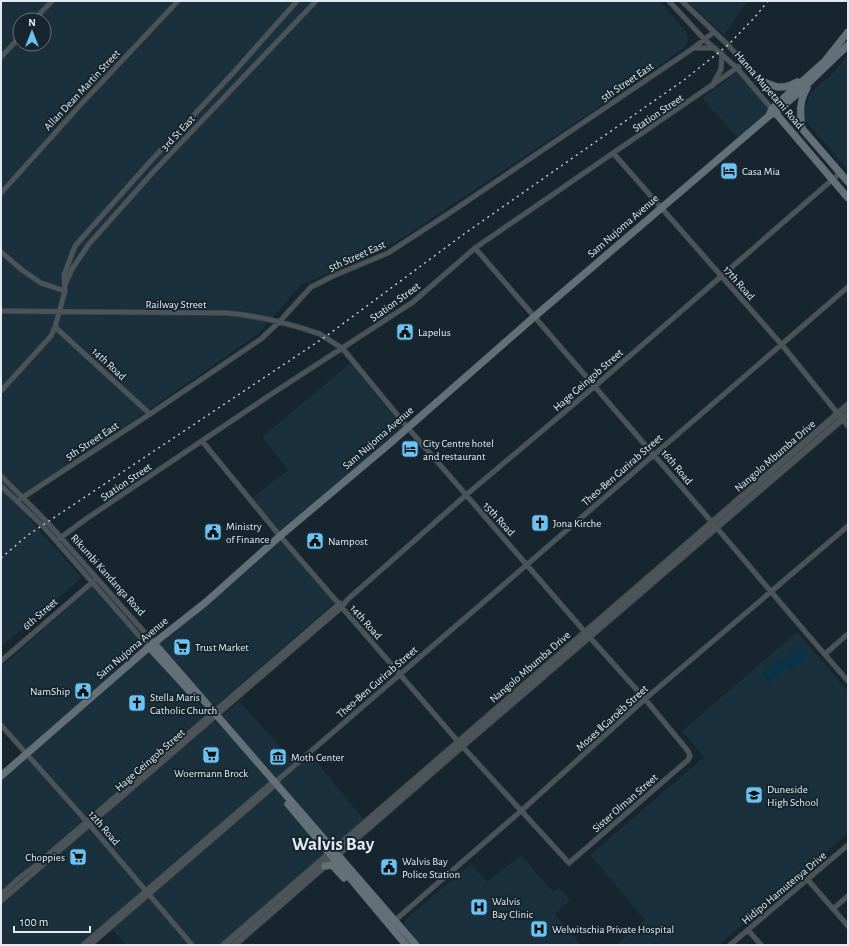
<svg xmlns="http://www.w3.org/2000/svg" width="849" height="946" font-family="'Alegreya Sans',sans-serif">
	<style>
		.built { fill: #1a313d; fill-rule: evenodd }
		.green { fill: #093246 }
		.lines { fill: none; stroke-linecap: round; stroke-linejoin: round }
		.minor-casing { stroke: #324149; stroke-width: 6 }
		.tertiary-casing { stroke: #324149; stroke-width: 8 }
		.secondary-casing { stroke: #324149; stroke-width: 8 }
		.minor { stroke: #4d5459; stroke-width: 4.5 }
		.tertiary { stroke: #4d5459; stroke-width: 6 }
		.secondary { stroke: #647077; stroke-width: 7 }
		.rail { stroke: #bec9d0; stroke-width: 1.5; stroke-dasharray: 2 4; stroke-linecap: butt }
		.labels { text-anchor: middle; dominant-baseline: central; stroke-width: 4; stroke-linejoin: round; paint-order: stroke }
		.street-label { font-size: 11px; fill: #e1ebf1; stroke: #16252e }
		.poi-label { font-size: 11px; fill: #e1ebf1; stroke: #16252e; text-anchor: start }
		.town-label { font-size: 19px; font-weight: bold; fill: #e1ebf1; stroke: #16252e }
	</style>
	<rect width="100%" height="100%" fill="#16252e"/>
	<path class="built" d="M1 1H660L687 33 688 39 684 48 627 88 398 241 357 261 301 285 258 334 18 500 31 521 82 578 1 647ZM20 20H44V44H20Z
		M688 1H747L724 35Z
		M848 54V170L805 120V107L812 91 834 72Z
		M737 72 770 110 738 138 702 98Z
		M350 363 403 428 280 533 252 498 288 470 262 437Z
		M280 540 334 603 213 708 158 643Z
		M93 585 147 646 28 751 1 720V667Z
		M797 632 848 691V833L719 945H616L645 920 590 855 704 757 682 731Z
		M150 650 215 722 239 701 296 764 309 753 366 822 221 945H194L152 893 31 754Z
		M27 757 143 890 81 944 82 945H1V780Z
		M521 855 553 892 559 888 570 900 555 914 581 945H422L405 926V920L471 864 487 882Z
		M149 898 188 945H126L112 929Z"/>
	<path class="green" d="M800 646 808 655 790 670 782 661Z
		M778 659 786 668 769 683 761 674Z"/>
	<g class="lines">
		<defs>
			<path id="minor" d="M669 1 705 40 737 68 772 109
				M682 1 728 45 779 102
				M34 20 52 1
				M695 48H715
				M1 57 20 37
				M712 86 721 69 722 54
				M614 154 782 345 848 426
				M1 193 83 102 178 1
				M475 248C534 317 594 385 653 454 719 529 782 606 848 681
				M1 252 22 270 41 283 65 291
				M65 285 72 269 89 244 154 171 316 1
				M1 311 227 313C261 316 288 323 320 334L343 349 408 428 585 632 645 699 688 751 690 756 688 760 569 863 462 746 280 536 202 441
				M55 327 150 414
				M1 391 51 336 55 327 65 291 64 275 75 246 148 164 234 72 297 1
				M1 476 48 523 154 643
				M1 486 43 526 149 647
				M17 501 150 414 261 339 280 321 311 287 333 276 388 253 451 212 692 49 714 32
				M56 541 86 519 273 393 413 302 475 248 744 63
				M825 654 848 634
				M1 661 95 580
				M1 725 89 824 192 945
				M808 880 848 926
				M1 895 18 879 35 866 340 603
				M1 901 342 607 347 600 372 578 466 495 594 387 840 173
				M833 909 848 896
				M393 922 521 811 645 699 848 526
				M748 930 761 945
				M83 945 275 780
				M90 945 273 787 280 778 848 287
				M730 945 848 845"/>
			<path id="tertiary" d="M224 945 848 405
				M234 945 462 746 848 414"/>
			<path id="secondary" d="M758 79C774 87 781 91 797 82
				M780 103 848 182
				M773 110 848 198
				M770 113 772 109 779 102 825 61 848 32
				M802 127C800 113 799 101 807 88
				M154 643 416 945
				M149 647 194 696
				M1 776 149 647 206 602 280 536 388 445 534 317 770 115 775 113 798 93 848 45
				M288 804 406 945
				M325 866 332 865 344 878"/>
		</defs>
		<use href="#minor" class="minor-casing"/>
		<use href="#tertiary" class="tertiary-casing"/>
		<use href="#secondary" class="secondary-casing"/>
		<use href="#minor" class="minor"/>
		<use href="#tertiary" class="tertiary"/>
		<use href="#secondary" class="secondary"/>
		<path class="rail" d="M1 558 28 535 325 337 464 234 684 80 728 45 755 17 768 1"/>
	</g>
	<defs>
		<symbol id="hotel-square" viewBox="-11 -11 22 22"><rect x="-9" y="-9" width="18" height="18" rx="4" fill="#6cc2f3" stroke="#16252e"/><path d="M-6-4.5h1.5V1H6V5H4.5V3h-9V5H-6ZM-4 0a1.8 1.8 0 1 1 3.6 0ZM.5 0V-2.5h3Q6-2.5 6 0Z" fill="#111"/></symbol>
		<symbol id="civic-square" viewBox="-11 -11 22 22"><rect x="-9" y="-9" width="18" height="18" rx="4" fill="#6cc2f3" stroke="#16252e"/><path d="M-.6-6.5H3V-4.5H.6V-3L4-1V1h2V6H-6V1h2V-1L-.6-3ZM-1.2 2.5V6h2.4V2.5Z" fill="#111"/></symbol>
		<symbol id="church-square" viewBox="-11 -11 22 22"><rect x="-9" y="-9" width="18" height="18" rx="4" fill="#6cc2f3" stroke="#16252e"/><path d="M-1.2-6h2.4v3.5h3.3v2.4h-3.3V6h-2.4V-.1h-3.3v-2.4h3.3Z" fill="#111"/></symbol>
		<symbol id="supermarket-square" viewBox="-11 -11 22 22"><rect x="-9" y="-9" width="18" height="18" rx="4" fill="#6cc2f3" stroke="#16252e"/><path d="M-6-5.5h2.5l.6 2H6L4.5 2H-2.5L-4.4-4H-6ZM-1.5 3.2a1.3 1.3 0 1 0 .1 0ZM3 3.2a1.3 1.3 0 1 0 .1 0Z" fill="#111"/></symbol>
		<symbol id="museum-square" viewBox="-11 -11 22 22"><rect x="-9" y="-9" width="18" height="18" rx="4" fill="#6cc2f3" stroke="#16252e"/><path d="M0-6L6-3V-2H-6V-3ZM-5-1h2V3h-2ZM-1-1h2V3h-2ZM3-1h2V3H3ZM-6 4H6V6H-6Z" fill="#111"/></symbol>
		<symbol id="school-square" viewBox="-11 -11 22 22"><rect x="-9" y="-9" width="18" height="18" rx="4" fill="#6cc2f3" stroke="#16252e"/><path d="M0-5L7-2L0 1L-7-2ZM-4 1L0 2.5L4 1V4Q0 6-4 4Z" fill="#111"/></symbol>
		<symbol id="hospital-square" viewBox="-11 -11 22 22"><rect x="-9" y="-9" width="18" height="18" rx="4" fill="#6cc2f3" stroke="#16252e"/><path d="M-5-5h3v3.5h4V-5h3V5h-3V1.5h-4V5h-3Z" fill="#111"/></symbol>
	</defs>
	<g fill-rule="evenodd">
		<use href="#hotel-square" x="719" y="161" width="20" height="20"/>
		<use href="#civic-square" x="395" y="322" width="20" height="20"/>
		<use href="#hotel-square" x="400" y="439" width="20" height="20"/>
		<use href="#church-square" x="530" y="513" width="20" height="20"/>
		<use href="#civic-square" x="203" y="522" width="20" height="20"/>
		<use href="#civic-square" x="305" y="531" width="20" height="20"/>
		<use href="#supermarket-square" x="172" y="637" width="20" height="20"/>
		<use href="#civic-square" x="73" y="681" width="20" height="20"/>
		<use href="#church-square" x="127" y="693" width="20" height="20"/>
		<use href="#supermarket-square" x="201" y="745" width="20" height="20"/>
		<use href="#museum-square" x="268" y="747" width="20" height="20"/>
		<use href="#school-square" x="744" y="785" width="20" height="20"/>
		<use href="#supermarket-square" x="68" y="847" width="20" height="20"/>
		<use href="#civic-square" x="379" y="857" width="20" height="20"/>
		<use href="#hospital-square" x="469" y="897" width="20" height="20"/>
		<use href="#hospital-square" x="529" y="919" width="20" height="20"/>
	</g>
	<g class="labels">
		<g class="street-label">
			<text transform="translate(627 82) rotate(-34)">5th Street East</text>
			<text transform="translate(82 90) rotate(-47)">Allan Dean Martin Street</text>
			<text transform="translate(769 90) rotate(49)">Hanna Mupetami Road</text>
			<text transform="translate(658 113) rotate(-34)">Station Street</text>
			<text transform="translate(178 133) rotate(-47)">3rd St East</text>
			<text transform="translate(623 226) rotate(-41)">Sam Nujoma Avenue</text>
			<text transform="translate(357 256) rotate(-24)">5th Street East</text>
			<text transform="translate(739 283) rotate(49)">17th Road</text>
			<text transform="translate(395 302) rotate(-36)">Station Street</text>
			<text x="176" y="304">Railway Street</text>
			<text transform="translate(109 364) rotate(43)">14th Road</text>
			<text transform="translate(588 380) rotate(-41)">Hage Geingob Street</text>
			<text transform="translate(378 438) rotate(-41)">Sam Nujoma Avenue</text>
			<text transform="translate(92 441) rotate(-33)">5th Street East</text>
			<text transform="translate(775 456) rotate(-41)">Nangolo Mbumba Drive</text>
			<text transform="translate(677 467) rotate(50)">16th Road</text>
			<text transform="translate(622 470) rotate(-41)">Theo-Ben Gurirab Street</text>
			<text transform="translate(126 482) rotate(-34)">Station Street</text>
			<text transform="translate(499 519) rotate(48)">15th Road</text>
			<text transform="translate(108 575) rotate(48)">Rikumbi Kandanga Road</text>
			<text transform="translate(40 614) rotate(-41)">6th Street</text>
			<text transform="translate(366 622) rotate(49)">14th Road</text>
			<text transform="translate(132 648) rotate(-40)">Sam Nujoma Avenue</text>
			<text transform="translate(530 667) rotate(-41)">Nangolo Mbumba Drive</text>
			<text transform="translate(377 682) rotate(-41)">Theo-Ben Gurirab Street</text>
			<text transform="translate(612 718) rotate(-42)">Moses ǁGaroëb Street</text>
			<text transform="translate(150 760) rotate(-41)">Hage Geingob Street</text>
			<text transform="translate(625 803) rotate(-41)">Sister Olman Street</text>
			<text transform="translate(104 828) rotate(49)">12th Road</text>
			<text transform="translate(784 888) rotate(-40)">Hidipo Hamutenya Drive</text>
		</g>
		<g class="poi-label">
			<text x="742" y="171">Casa Mia</text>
			<text x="418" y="332">Lapelus</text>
			<text x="423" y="443">City Centre hotel<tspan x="423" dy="13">and restaurant</tspan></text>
			<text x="553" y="523">Jona Kirche</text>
			<text x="226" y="526">Ministry<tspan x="226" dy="13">of Finance</tspan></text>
			<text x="328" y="541">Nampost</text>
			<text x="195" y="647">Trust Market</text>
			<text x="70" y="691" text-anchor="end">NamShip</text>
			<text x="150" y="697">Stella Maris<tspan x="150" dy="13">Catholic Church</tspan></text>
			<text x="291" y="757">Moth Center</text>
			<text x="211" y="773" text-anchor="middle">Woermann Brock</text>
			<text x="767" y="789">Duneside<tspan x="767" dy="13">High School</tspan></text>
			<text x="65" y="857" text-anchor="end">Choppies</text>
			<text x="402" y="861">Walvis Bay<tspan x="402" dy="13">Police Station</tspan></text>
			<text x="492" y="901">Walvis<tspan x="492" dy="13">Bay Clinic</tspan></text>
			<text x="552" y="929">Welwitschia Private Hospital</text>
		</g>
		<g class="town-label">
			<text x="333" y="844">Walvis Bay</text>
		</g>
	</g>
	<rect width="849" height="946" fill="none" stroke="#e1ebf1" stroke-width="4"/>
	<g transform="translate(32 32)"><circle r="19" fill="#16252e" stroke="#67747c"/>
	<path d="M0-3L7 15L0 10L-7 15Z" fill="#6cc2f3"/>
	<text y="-6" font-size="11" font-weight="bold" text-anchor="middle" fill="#e1ebf1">N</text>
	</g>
	<path d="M14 926v6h76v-6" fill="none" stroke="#e1ebf1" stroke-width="2"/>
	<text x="20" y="926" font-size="12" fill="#e1ebf1" stroke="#16252e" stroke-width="3" paint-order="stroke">100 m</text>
</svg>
